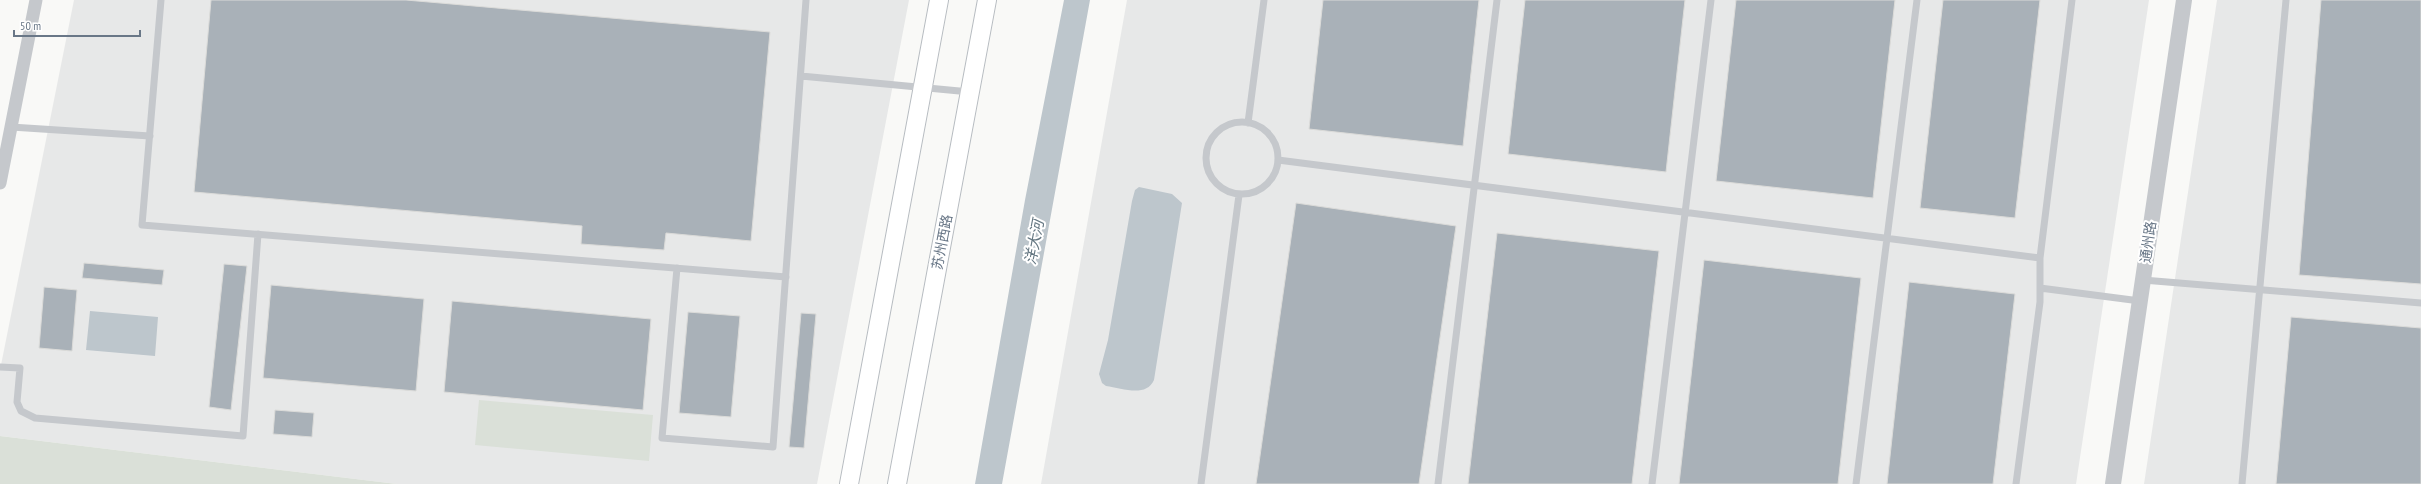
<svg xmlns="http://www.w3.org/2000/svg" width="2421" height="484" font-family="'PT Sans Narrow','Noto Sans SC',sans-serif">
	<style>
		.built { fill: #e7e8e8 }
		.green { fill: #dae0d8 }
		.water { fill: #bdc6cc }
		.building { fill: #a9b1b8; stroke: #dbdbd9 }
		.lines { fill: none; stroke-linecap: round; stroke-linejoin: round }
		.secondary-casing { stroke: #b7bcc1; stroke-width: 20 }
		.service { stroke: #c5c8cc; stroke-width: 7 }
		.minor { stroke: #c5c8cc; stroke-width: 13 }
		.tertiary { stroke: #c5c8cc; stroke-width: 16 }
		.secondary { stroke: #fff; stroke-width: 18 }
		.labels { text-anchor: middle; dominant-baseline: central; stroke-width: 4; stroke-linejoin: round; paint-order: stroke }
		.street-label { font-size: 14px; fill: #697787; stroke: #fff }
		.water-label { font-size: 15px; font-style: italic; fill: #657782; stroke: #fff }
	</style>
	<rect width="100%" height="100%" fill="#f9f9f7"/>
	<path class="built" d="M74 0H909L817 484H397L0 436V370Z
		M1127 0H2149L2076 484H1041Z
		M2217 0H2421V484H2144Z"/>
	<path class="green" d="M479 400 653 415 649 461 475 445Z
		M0 436 397 484H0Z"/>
	<path class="water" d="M1064 0H1090L1002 484H975L1025 200Z
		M1139 187 1172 194 1182 203 1154 380C1146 398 1122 388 1106 386L1102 383 1099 374 1108 340 1132 201 1135 190Z
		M90 311 158 317 155 356 86 350Z"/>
	<path class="building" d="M211 0H406L770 32 751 241 666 233 664 250 581 244 582 226 194 192Z
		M1323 0H1479L1463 146 1309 129Z
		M1525 0H1685L1666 172 1508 154Z
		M1736 0H1895L1873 198 1716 181Z
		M1943 0H2040L2015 218 1920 208Z
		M2321 0H2421V284L2299 275Z
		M1296 203 1456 226 1419 484H1256Z
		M1497 233 1659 251 1632 484H1468Z
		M1704 260 1861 278 1838 484H1679Z
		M84 263 164 270 162 285 82 278Z
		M224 264 247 266 231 410 209 407Z
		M1909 282 2015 294 1993 484H1887Z
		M271 285 424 299 416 391 263 378Z
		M44 287 77 290 72 351 39 348Z
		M452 301 651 319 643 410 444 392Z
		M688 312 740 316 731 417 679 413Z
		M801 313 816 314 804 448 789 447Z
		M2291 317 2421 328V484H2276Z
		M275 410 314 413 312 437 273 434Z"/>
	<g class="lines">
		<defs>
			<path id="secondary" d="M849 484 939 0
				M897 484 987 0"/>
		</defs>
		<use href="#secondary" class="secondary-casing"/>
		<path class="service" d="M161 0 142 225 786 277
			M801 76 970 92
			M1206 158a36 36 0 1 1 72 0a36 36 0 1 1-72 0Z
			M1248 123 1264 0
			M11 127 150 136
			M1278 160 2040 258
			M677 268 662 438 773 447 806 0
			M2143 280 2421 303
			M2040 288 2140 301
			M0 367 20 368 17 402 21 411 35 418 243 436 258 234
			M1201 484 1239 195
			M1438 484 1497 0
			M1652 484 1711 0
			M1856 484 1917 0
			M2016 484 2040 302V258L2072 0
			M2242 484 2286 0"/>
		<path class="minor" d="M0 183 36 0"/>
		<path class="tertiary" d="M2113 484 2184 0"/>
		<use href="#secondary" class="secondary"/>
	</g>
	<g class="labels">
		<g class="street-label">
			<text transform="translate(942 242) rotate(-79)">苏州西路</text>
			<text transform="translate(2148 242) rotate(-82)">通州路</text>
		</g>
		<g class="water-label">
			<text transform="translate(1034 242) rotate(-79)">洋大河</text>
		</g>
	</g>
	<path d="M14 30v6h126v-6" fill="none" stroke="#697787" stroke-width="2"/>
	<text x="20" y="30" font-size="12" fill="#697787" stroke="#ffffff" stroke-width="3" paint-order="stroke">50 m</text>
</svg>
